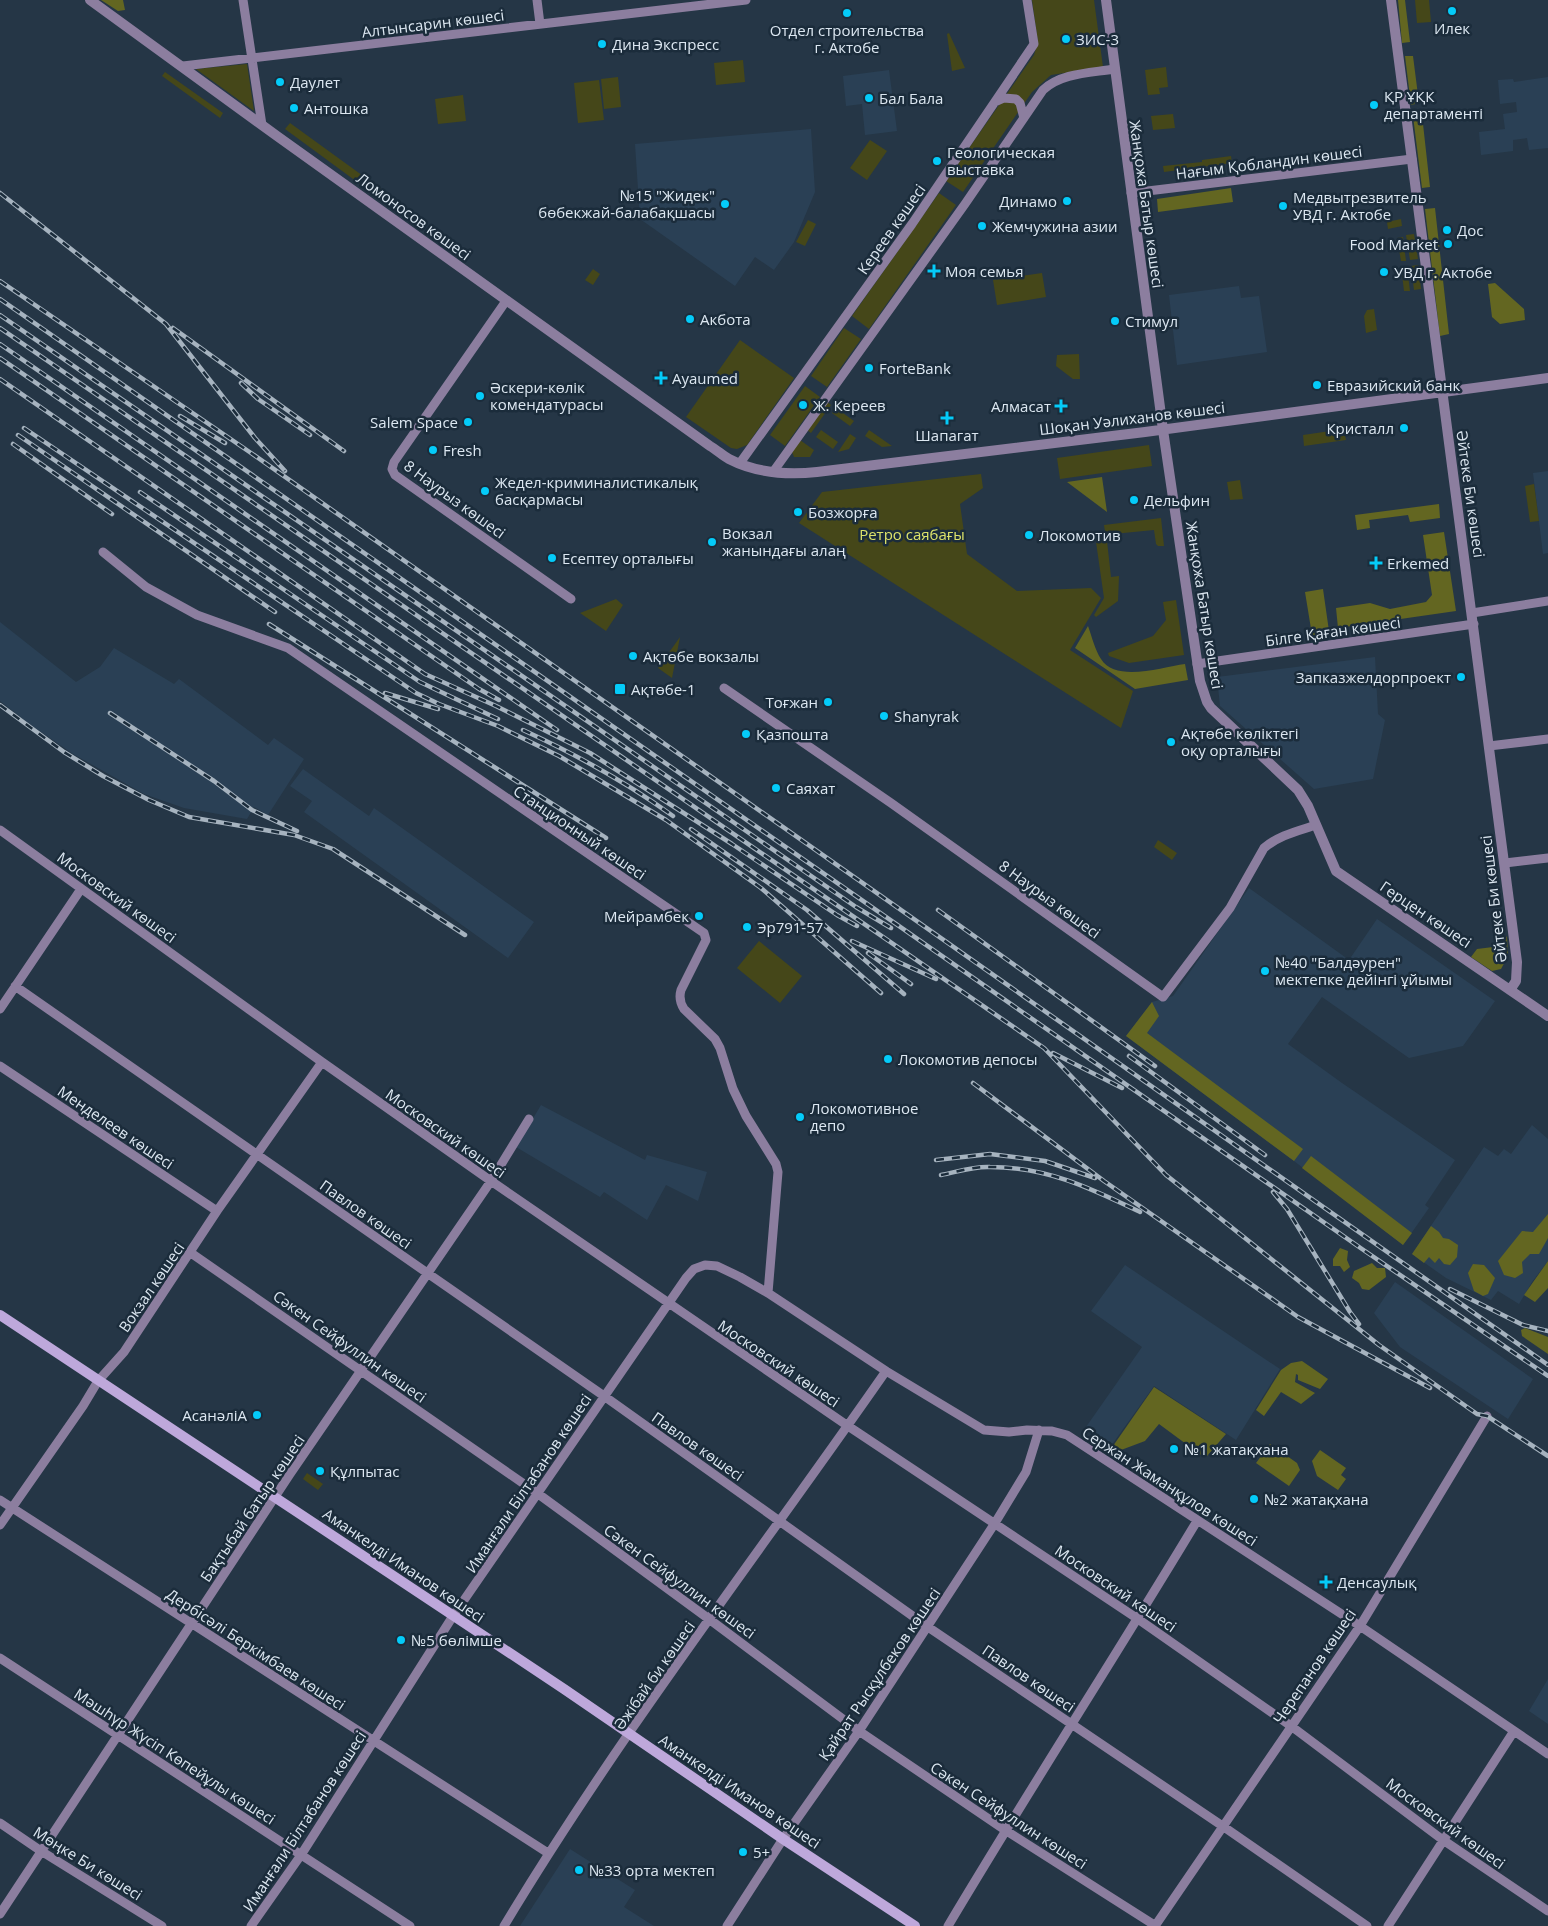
<svg xmlns="http://www.w3.org/2000/svg" width="1548" height="1926" font-family="'Open Sans',sans-serif">
	<style>
		.built { fill: #2a4055 }
		.green { fill: #454719 }
		.forest { fill: #636621 }
		.lines { fill: none; stroke-linecap: round; stroke-linejoin: round }
		.minor { stroke: #8c7e9f; stroke-width: 9 }
		.tertiary { stroke: #8c7e9f; stroke-width: 10 }
		.secondary { stroke: #bea8db; stroke-width: 10 }
		.rail-casing { stroke: #a6b3bf; stroke-width: 4.5 }
		.rail { stroke: #1b2c3b; stroke-width: 2.5; stroke-dasharray: 8; stroke-linecap: butt }
		.poi-dot { fill: #04cbf9; stroke: #1b2c3b; stroke-width: 2 }
		.labels { text-anchor: middle; dominant-baseline: central; stroke-width: 5; stroke-linejoin: round; paint-order: stroke }
		.street-label { font-size: 15px; fill: #dce7f1; stroke: #1b2c3b }
		.poi-label { font-size: 15px; fill: #dce7f1; stroke: #1b2c3b; text-anchor: start }
		.park-label { font-size: 15px; fill: #dce26a; stroke: #1b2c3b }
	</style>
	<rect width="100%" height="100%" fill="#253646"/>
	<path class="built" d="M889 70 897 131 865 135 862 104 846 106 843 76Z
		M1548 77V148L1529 150 1527 138 1513 140V151L1481 155 1479 132 1505 129 1503 114 1517 112 1516 102 1500 104 1498 80 1513 79 1514 82Z
		M811 129 815 192 794 242 774 270 755 257 735 286 640 219 635 144Z
		M1239 286 1241 298 1259 296 1267 352 1177 365 1169 295Z
		M1548 471V553L1543 554 1533 473Z
		M0 622 76 682 100 667 114 648 174 684 179 679 268 745 274 738 304 759 268 815 254 807 247 819 184 808 144 794 73 754 28 723 0 701Z
		M1375 657 1378 714 1385 720 1373 779 1314 789 1220 706 1217 677Z
		M303 769 369 816 374 808 534 922 508 958 304 812 312 801 290 786Z
		M1249 888 1349 960 1377 919 1495 1001 1463 1046 1409 1058 1322 997 1288 1044 1342 1083 1455 1160 1425 1205 1429 1208 1403 1245 1294 1161 1126 1036 1152 1002 1173 996Z
		M541 1105 645 1160 647 1155 707 1172 698 1201 666 1185 647 1220 604 1192 600 1197 516 1147Z
		M1532 1125 1548 1139V1261L1532 1282 1519 1304 1498 1291 1491 1300 1446 1278 1412 1254 1484 1147 1498 1156 1504 1149 1511 1154Z
		M1125 1265 1280 1369 1236 1440 1154 1386 1111 1446 1086 1427 1142 1347 1091 1311Z
		M1395 1282 1533 1379 1508 1419 1400 1347 1374 1313Z
		M1548 1679V1724L1529 1711Z
		M570 1849 635 1890 624 1907 654 1926H520Z"/>
	<path class="green" d="M1032 0H1094L1103 67 1051 75 1032 92 963 192 946 181 1034 55 1038 42Z
		M1415 0H1429L1431 22 1417 23Z
		M949 33 965 68 952 71 947 34Z
		M743 60 745 82 716 85 714 63Z
		M247 64 254 111 196 69Z
		M1166 67 1168 87 1159 88 1160 94 1148 95 1145 70Z
		M165 72 223 113 220 118 162 76Z
		M618 77 621 107 604 109 601 79Z
		M599 80 604 120 578 123 574 83Z
		M463 95 466 121 438 124 435 99Z
		M1173 114 1175 128 1153 130 1151 116Z
		M290 123 388 194 383 201 285 129Z
		M870 140 887 151 867 180 850 168Z
		M1231 156 1232 163 1164 172 1163 166 1202 162V160Z
		M939 193 956 205 869 329 852 316Z
		M1401 219 1402 226 1388 229 1387 222Z
		M808 220 816 224 805 246 796 242Z
		M1414 234 1418 259 1410 260 1406 235Z
		M1403 237 1406 261H1401L1397 238Z
		M1418 265 1421 289 1414 290 1411 266Z
		M1401 266H1407L1410 291H1404Z
		M593 269 600 274 593 285 585 280Z
		M1042 273 1046 297 997 305 993 280Z
		M1374 309 1377 330 1366 333 1364 316 1367 310Z
		M844 328 861 339 827 387 811 376Z
		M740 340 794 378 747 445 737 449 731 448 686 417Z
		M1079 354 1080 379H1073L1056 366 1057 355Z
		M805 386 820 397 785 446 770 435Z
		M826 401 831 405 811 433 807 430Z
		M836 408 854 421 850 426 832 413Z
		M1344 429 1346 440 1304 446 1303 435Z
		M821 430 838 442 833 449 816 437Z
		M869 430 892 446 882 447 865 436Z
		M850 434 856 438 849 449 838 452Z
		M800 440 814 450 810 457H794L792 452Z
		M1149 445 1152 466 1060 479 1057 458Z
		M981 474 983 488 960 504 967 554 1017 591 1091 588 1101 598 1070 650 1133 691 1121 728 799 523 822 492Z
		M1240 480 1243 499 1230 500 1227 482Z
		M1534 484 1539 521 1530 522 1525 486Z
		M1161 518 1164 546H1158L1156 544 1154 530 1113 534 1114 540 1107 541 1111 577 1119 576 1118 601 1096 617 1094 615 1104 598 1095 535 1105 532 1104 525Z
		M616 599 623 605 606 631 580 613Z
		M1176 600 1184 655 1129 663 1109 656 1108 653 1153 636 1166 620 1163 602Z
		M680 637 672 678 658 668Z
		M1158 840 1177 853 1172 860 1154 847Z
		M759 941 802 976 780 1003 737 968Z
		M307 1473 323 1484 318 1490 303 1479Z"/>
	<path class="forest" d="M101 0H123L125 10 118 11Z
		M1398 0H1405L1410 42 1402 43Z
		M1413 56 1419 103 1411 105 1405 56Z
		M1422 115 1430 187 1422 188 1413 116Z
		M1231 188 1233 202 1158 212 1157 199Z
		M1435 208 1449 334 1440 336 1425 209Z
		M1495 283 1524 309 1525 320 1500 324 1492 317 1488 284Z
		M1102 477 1107 512 1067 482Z
		M1439 504 1440 518 1410 522 1408 515 1369 520 1370 528 1357 530 1355 515Z
		M1444 532 1456 611 1338 628 1336 608 1370 603 1390 609 1426 602 1432 595 1423 535Z
		M1323 589 1329 631 1323 639 1313 641 1305 592Z
		M1088 626C1092 637 1095 650 1101 659 1116 683 1162 667 1185 664L1188 680 1135 689 1075 648Z
		M1499 933 1507 937 1508 956 1501 969 1492 971 1471 957 1477 949 1493 947Z
		M1152 1002 1159 1016 1147 1033 1303 1149 1294 1161 1126 1036Z
		M1311 1156 1412 1233 1403 1245 1302 1168Z
		M1548 1214V1238L1539 1254H1530L1522 1262 1523 1273 1515 1278 1504 1275 1498 1261 1522 1231 1533 1232Z
		M1431 1226 1439 1232 1443 1238 1449 1239 1458 1245 1457 1257 1450 1265 1444 1264 1439 1258 1435 1263 1429 1257 1424 1263 1412 1254Z
		M1340 1248 1348 1251 1347 1260 1350 1267 1344 1272 1340 1266H1333V1259Z
		M1548 1261V1288L1535 1302 1524 1295Z
		M1372 1263 1377 1268H1385L1386 1277 1369 1290 1362 1289 1359 1283 1352 1278 1354 1271Z
		M1473 1264 1484 1265 1495 1278 1488 1294 1483 1296 1474 1291 1468 1273Z
		M1525 1328 1548 1337V1354L1522 1336 1521 1330Z
		M1302 1361 1328 1379 1320 1389 1298 1380V1375L1296 1374 1295 1382 1315 1393 1301 1404 1281 1392 1264 1416 1256 1410 1281 1370 1291 1363Z
		M1154 1387 1226 1434 1207 1456 1201 1455 1159 1424 1145 1441 1121 1450 1113 1446Z
		M1270 1444 1297 1463 1300 1470 1289 1486 1256 1463Z
		M1320 1450 1346 1468 1341 1475 1346 1479 1338 1490 1317 1476 1312 1461Z"/>
	<g class="lines">
		<path class="minor" d="M243 0 262 125
			M537 0 540 24
			M183 66 746 0
			M995 102 1004 98 1016 99 1020 103 1024 118
			M1131 193 1412 159
			M506 301 394 462 392 469 395 475 571 599
			M740 463 912 224 1032 47 1034 44 1027 0
			M773 472 965 204 1043 90C1061 73 1090 73 1114 69
			M103 552 146 587 197 615 288 648 704 933 706 940 681 990C679 997 680 1003 684 1009L715 1039 720 1048 733 1089 746 1116 776 1164 778 1172 768 1293
			M1472 613 1548 601
			M1197 664 1474 624
			M724 688 891 803 1163 997 1230 908 1264 848C1279 835 1298 831 1316 825
			M1489 746 1548 739
			M0 830 322 1062 491 1181 848 1426 1138 1619 1291 1726 1443 1840 1548 1911
			M1505 863 1548 858
			M15 986 604 1396 928 1627 1224 1827 1367 1926
			M0 1009 81 889
			M0 1066 217 1211
			M191 1253 537 1493 709 1619 859 1731 1005 1830 1156 1926
			M0 1500 548 1853
			M0 1525 83 1406 98 1381 124 1352 217 1211 322 1062
			M0 1658 410 1926
			M0 1823 41 1851 162 1926
			M0 1914 290 1474 491 1181 529 1119
			M251 1926 301 1855 453 1616 686 1278 694 1269 705 1265 717 1266 740 1277 768 1293 886 1371 984 1430 1009 1432 1027 1430 1052 1431 1067 1435 1360 1626 1548 1754
			M504 1926C620 1733 758 1555 886 1371
			M727 1926 783 1839 859 1731 995 1523 1026 1472 1039 1430
			M948 1926C1029 1790 1115 1657 1197 1521
			M1155 1926 1360 1626 1487 1416
			M1388 1926 1514 1731"/>
		<path class="tertiary" d="M90 0 277 136 710 446C717 450 723 456 729 459 756 473 788 475 817 472L1145 432 1548 378
			M1106 0 1163 430 1200 681 1207 702 1211 708 1298 790 1308 806 1336 871 1548 1016
			M1391 0 1517 962 1516 981 1510 990"/>
		<path class="secondary" d="M0 1315 564 1689 783 1839 915 1926"/>
		<defs>
			<path id="rail" d="M0 193 166 324 255 438 285 471
				M0 281 251 453 1548 1365
				M0 299 1362 1249 1548 1376
				M0 315 856 907 891 928
				M0 328 1044 1048 1166 1175 1379 1345 1477 1414 1487 1416 1548 1456
				M173 328 344 451
				M0 344 557 730
				M0 358 479 689 499 700
				M0 379 425 674 496 706 590 753 732 844 837 915 857 926
				M241 383 258 399 310 435
				M180 416 225 443
				M24 428 416 693 439 704 498 726 559 756 666 820 761 888 881 993
				M18 435 275 612
				M13 444 112 514
				M140 492 420 682 498 719
				M269 624 606 838
				M385 693 438 709
				M0 705 64 752 103 776 149 800 189 817 294 835 333 849 465 935
				M110 713 214 781 252 810 297 831
				M523 730C575 754 626 782 673 816
				M691 829 807 910 904 994
				M938 910 1155 1066
				M852 941 936 979
				M868 953 911 984
				M1053 1053 1122 1088
				M1129 1056 1265 1155
				M973 1083 1104 1181 1298 1317 1430 1388
				M936 1160 990 1154 1045 1161 1095 1178
				M941 1175C957 1172 974 1166 990 1167 1047 1167 1090 1188 1140 1212
				M1273 1192 1287 1209 1350 1312 1359 1324
				M1450 1289 1523 1325 1548 1331"/>
		</defs>
		<use href="#rail" class="rail-casing"/>
		<use href="#rail" class="rail"/>
	</g>
	<g class="poi-dot">
		<circle cx="1452" cy="11" r="5"/>
		<circle cx="847" cy="13" r="5"/>
		<circle cx="1066" cy="39" r="5"/>
		<circle cx="602" cy="44" r="5"/>
		<circle cx="280" cy="82" r="5"/>
		<circle cx="869" cy="98" r="5"/>
		<circle cx="1374" cy="105" r="5"/>
		<circle cx="294" cy="108" r="5"/>
		<circle cx="937" cy="161" r="5"/>
		<circle cx="1067" cy="201" r="5"/>
		<circle cx="725" cy="204" r="5"/>
		<circle cx="1283" cy="206" r="5"/>
		<circle cx="982" cy="226" r="5"/>
		<circle cx="1447" cy="230" r="5"/>
		<circle cx="1448" cy="244" r="5"/>
		<path d="M931.5 263.5h5v5h5v5h-5v5h-5v-5h-5v-5h5z"/>
		<circle cx="1384" cy="272" r="5"/>
		<circle cx="690" cy="319" r="5"/>
		<circle cx="1115" cy="321" r="5"/>
		<circle cx="869" cy="368" r="5"/>
		<path d="M658.5 370.5h5v5h5v5h-5v5h-5v-5h-5v-5h5z"/>
		<circle cx="1317" cy="385" r="5"/>
		<circle cx="480" cy="396" r="5"/>
		<circle cx="803" cy="405" r="5"/>
		<path d="M1058.5 398.5h5v5h5v5h-5v5h-5v-5h-5v-5h5z"/>
		<path d="M944.5 410.5h5v5h5v5h-5v5h-5v-5h-5v-5h5z"/>
		<circle cx="468" cy="422" r="5"/>
		<circle cx="1404" cy="428" r="5"/>
		<circle cx="433" cy="450" r="5"/>
		<circle cx="485" cy="491" r="5"/>
		<circle cx="1134" cy="500" r="5"/>
		<circle cx="798" cy="512" r="5"/>
		<circle cx="1029" cy="535" r="5"/>
		<circle cx="712" cy="542" r="5"/>
		<circle cx="552" cy="558" r="5"/>
		<path d="M1373.5 555.5h5v5h5v5h-5v5h-5v-5h-5v-5h5z"/>
		<circle cx="633" cy="656" r="5"/>
		<circle cx="1461" cy="677" r="5"/>
		<rect x="614" y="683" width="12" height="12" rx="2.5"/>
		<circle cx="828" cy="702" r="5"/>
		<circle cx="884" cy="716" r="5"/>
		<circle cx="746" cy="734" r="5"/>
		<circle cx="1171" cy="742" r="5"/>
		<circle cx="776" cy="788" r="5"/>
		<circle cx="699" cy="916" r="5"/>
		<circle cx="747" cy="927" r="5"/>
		<circle cx="1265" cy="971" r="5"/>
		<circle cx="888" cy="1059" r="5"/>
		<circle cx="800" cy="1117" r="5"/>
		<circle cx="257" cy="1415" r="5"/>
		<circle cx="1174" cy="1449" r="5"/>
		<circle cx="320" cy="1471" r="5"/>
		<circle cx="1254" cy="1499" r="5"/>
		<path d="M1323.5 1574.5h5v5h5v5h-5v5h-5v-5h-5v-5h5z"/>
		<circle cx="401" cy="1640" r="5"/>
		<circle cx="743" cy="1852" r="5"/>
		<circle cx="579" cy="1870" r="5"/>
	</g>
	<g class="labels">
		<g class="street-label">
			<text transform="translate(433 23) rotate(-7)">Алтынсарин көшесі</text>
			<text transform="translate(1269 162) rotate(-7)">Нағым Қобландин көшесі</text>
			<text transform="translate(1147 204) rotate(82)">Жанқожа Батыр көшесі</text>
			<text transform="translate(414 216) rotate(36)">Ломоносов көшесі</text>
			<text transform="translate(891 229) rotate(-55)">Кереев көшесі</text>
			<text transform="translate(1132 418) rotate(-7)">Шоқан Уәлиханов көшесі</text>
			<text transform="translate(1471 494) rotate(82)">Әйтеке Би көшесі</text>
			<text transform="translate(455 499) rotate(36)">8 Наурыз көшесі</text>
			<text transform="translate(1205 605) rotate(81)">Жанқожа Батыр көшесі</text>
			<text transform="translate(1333 631) rotate(-8)">Білге Қаған көшесі</text>
			<text transform="translate(580 832) rotate(34)">Станционный көшесі</text>
			<text transform="translate(117 897) rotate(36)">Московский көшесі</text>
			<text transform="translate(1050 899) rotate(36)">8 Наурыз көшесі</text>
			<text transform="translate(1493 899) rotate(-97)">Әйтеке Би көшесі</text>
			<text transform="translate(1426 914) rotate(34)">Герцен көшесі</text>
			<text transform="translate(116 1127) rotate(34)">Менделеев көшесі</text>
			<text transform="translate(446 1133) rotate(35)">Московский көшесі</text>
			<text transform="translate(366 1214) rotate(35)">Павлов көшесі</text>
			<text transform="translate(151 1287) rotate(-56)">Вокзал көшесі</text>
			<text transform="translate(350 1346) rotate(35)">Сәкен Сейфуллин көшесі</text>
			<text transform="translate(779 1363) rotate(34)">Московский көшесі</text>
			<text transform="translate(698 1446) rotate(35)">Павлов көшесі</text>
			<text transform="translate(528 1483) rotate(-56)">Иманғали Білтабанов көшесі</text>
			<text transform="translate(1170 1486) rotate(33)">Сержан Жаманқұлов көшесі</text>
			<text transform="translate(252 1508) rotate(-56)">Бақтыбай батыр көшесі</text>
			<text transform="translate(404 1565) rotate(34)">Аманкелді Иманов көшесі</text>
			<text transform="translate(680 1581) rotate(36)">Сәкен Сейфуллин көшесі</text>
			<text transform="translate(1116 1588) rotate(34)">Московский көшесі</text>
			<text transform="translate(256 1649) rotate(33)">Дербісәлі Беркімбаев көшесі</text>
			<text transform="translate(1314 1666) rotate(-56)">Черепанов көшесі</text>
			<text transform="translate(879 1674) rotate(-56)">Қайрат Рысқұлбеков көшесі</text>
			<text transform="translate(654 1675) rotate(-55)">Әжібай би көшесі</text>
			<text transform="translate(1029 1678) rotate(34)">Павлов көшесі</text>
			<text transform="translate(175 1756) rotate(33)">Мәшһүр Жүсіп Көпейұлы көшесі</text>
			<text transform="translate(740 1791) rotate(34)">Аманкелді Иманов көшесі</text>
			<text transform="translate(1009 1815) rotate(33)">Сәкен Сейфуллин көшесі</text>
			<text transform="translate(304 1821) rotate(-57)">Иманғали Білтабанов көшесі</text>
			<text transform="translate(1446 1823) rotate(36)">Московский көшесі</text>
			<text transform="translate(88 1863) rotate(32)">Мөңке Би көшесі</text>
		</g>
		<g class="poi-label">
			<text x="1452" y="28" text-anchor="middle">Илек</text>
			<text x="847" y="30" text-anchor="middle">Отдел строительства<tspan x="847" dy="17">г. Актобе</tspan></text>
			<text x="1076" y="39">ЗИС-3</text>
			<text x="612" y="44">Дина Экспресс</text>
			<text x="290" y="82">Даулет</text>
			<text x="1384" y="96">ҚР ҰҚК<tspan x="1384" dy="17">департаменті</tspan></text>
			<text x="879" y="98">Бал Бала</text>
			<text x="304" y="108">Антошка</text>
			<text x="947" y="152">Геологическая<tspan x="947" dy="17">выставка</tspan></text>
			<text x="715" y="195" text-anchor="end">№15 "Жидек"<tspan x="715" dy="17">бөбекжай-балабақшасы</tspan></text>
			<text x="1293" y="197">Медвытрезвитель<tspan x="1293" dy="17">УВД г. Актобе</tspan></text>
			<text x="1057" y="201" text-anchor="end">Динамо</text>
			<text x="992" y="226">Жемчужина азии</text>
			<text x="1457" y="230">Дос</text>
			<text x="1438" y="244" text-anchor="end">Food Market</text>
			<text x="945" y="271">Моя семья</text>
			<text x="1394" y="272">УВД г. Актобе</text>
			<text x="700" y="319">Акбота</text>
			<text x="1125" y="321">Стимул</text>
			<text x="879" y="368">ForteBank</text>
			<text x="672" y="378">Ayaumed</text>
			<text x="1327" y="385">Евразийский банк</text>
			<text x="490" y="387">Әскери-көлік<tspan x="490" dy="17">комендатурасы</tspan></text>
			<text x="813" y="405">Ж. Кереев</text>
			<text x="1051" y="406" text-anchor="end">Алмасат</text>
			<text x="458" y="422" text-anchor="end">Salem Space</text>
			<text x="1394" y="428" text-anchor="end">Кристалл</text>
			<text x="947" y="435" text-anchor="middle">Шапагат</text>
			<text x="443" y="450">Fresh</text>
			<text x="495" y="482">Жедел-криминалистикалық<tspan x="495" dy="17">басқармасы</tspan></text>
			<text x="1144" y="500">Дельфин</text>
			<text x="808" y="512">Бозжорға</text>
			<text x="722" y="533">Вокзал<tspan x="722" dy="17">жанындағы алаң</tspan></text>
			<text x="1039" y="535">Локомотив</text>
			<text x="562" y="558">Есептеу орталығы</text>
			<text x="1387" y="563">Erkemed</text>
			<text x="643" y="656">Ақтөбе вокзалы</text>
			<text x="1451" y="677" text-anchor="end">Запказжелдорпроект</text>
			<text x="631" y="689">Ақтөбе-1</text>
			<text x="818" y="702" text-anchor="end">Тоғжан</text>
			<text x="894" y="716">Shanyrak</text>
			<text x="1181" y="733">Ақтөбе көліктегі<tspan x="1181" dy="17">оқу орталығы</tspan></text>
			<text x="756" y="734">Қазпошта</text>
			<text x="786" y="788">Саяхат</text>
			<text x="689" y="916" text-anchor="end">Мейрамбек</text>
			<text x="757" y="927">Эр791-57</text>
			<text x="1275" y="962">№40 "Балдәурен"<tspan x="1275" dy="17">мектепке дейінгі ұйымы</tspan></text>
			<text x="898" y="1059">Локомотив депосы</text>
			<text x="810" y="1108">Локомотивное<tspan x="810" dy="17">депо</tspan></text>
			<text x="247" y="1415" text-anchor="end">АсанәліА</text>
			<text x="1184" y="1449">№1 жатақхана</text>
			<text x="330" y="1471">Құлпытас</text>
			<text x="1264" y="1499">№2 жатақхана</text>
			<text x="1337" y="1582">Денсаулық</text>
			<text x="411" y="1640">№5 бөлімше</text>
			<text x="753" y="1852">5+</text>
			<text x="589" y="1870">№33 орта мектеп</text>
		</g>
		<g class="park-label">
			<text x="912" y="534">Ретро саябағы</text>
		</g>
	</g>
</svg>
